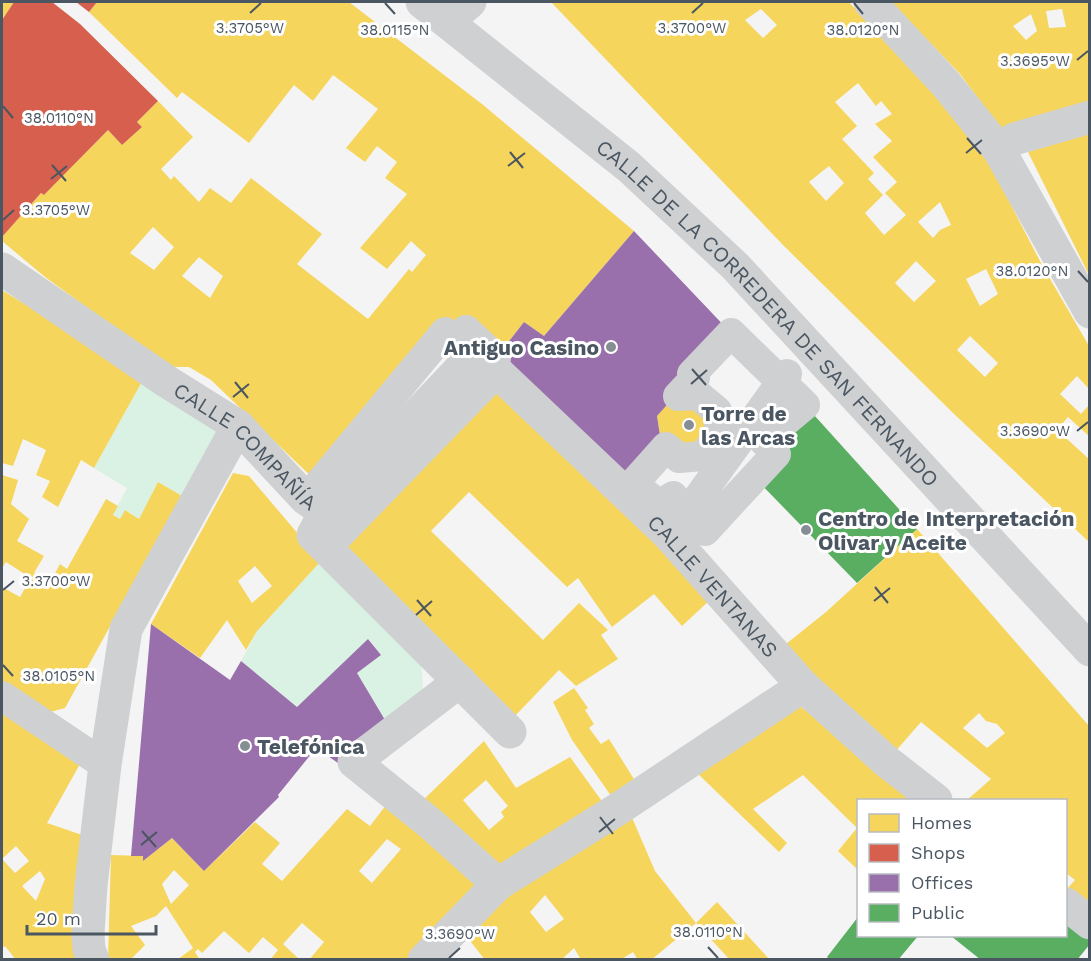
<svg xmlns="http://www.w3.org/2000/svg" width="1091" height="961" font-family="'Work Sans',sans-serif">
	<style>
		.green { fill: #d9f2e3 }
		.homes { fill: #f6d55c; fill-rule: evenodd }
		.shops { fill: #d6604d }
		.offices { fill: #9970ab }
		.public { fill: #5aae61 }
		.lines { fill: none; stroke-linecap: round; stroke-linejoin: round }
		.pedestrian { stroke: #ced0d2; stroke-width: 30 }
		.minor { stroke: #ced0d2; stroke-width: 33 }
		.tertiary { stroke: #ced0d2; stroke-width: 33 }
		.ticks { fill: none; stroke: #4a5661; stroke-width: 2 }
		.poi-dot { fill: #868d94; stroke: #fff; stroke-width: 2 }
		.labels { text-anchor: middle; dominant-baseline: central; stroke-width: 6; stroke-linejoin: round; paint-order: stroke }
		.street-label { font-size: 21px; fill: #4a5661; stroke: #fff }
		.poi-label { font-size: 21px; font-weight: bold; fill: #4a5661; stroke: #fff; text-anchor: start }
		.ticks-label { font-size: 15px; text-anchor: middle; fill: #4a5661; stroke: #fff; stroke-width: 6; stroke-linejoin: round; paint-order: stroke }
	</style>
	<rect width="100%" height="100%" fill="#f4f4f4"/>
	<path class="green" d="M144 378 222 423 182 496 158 482 139 519 126 510 120 519 113 515 127 488 94 468Z
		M321 561 421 654 423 692 385 720 357 673 381 655 369 639 297 707 241 661 257 631Z"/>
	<path class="homes" d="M2 2H14L2 20Z
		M97 2H349L482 104 634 231 544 336 524 322 496 358 466 330 319 484 211 380 189 367H169L45 277 2 241V237L41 193 44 195 108 130 122 145 142 127 137 122 158 101 193 137 161 169 171 180 174 176 199 202 210 188 231 203 251 178 322 234 297 264 368 319 409 269 412 272 426 255 411 241 387 269 360 248 407 194 385 178 397 162 377 146 365 162 346 148 378 109 333 75 313 101 294 85 249 143 182 92 177 98 89 12ZM153 227 174 247 154 270 130 253ZM199 257 223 276 210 298 182 276Z
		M551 2H849L979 143 1042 265 1089 346V389L1077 376 1060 394 1081 414 1089 405V436L1068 417 1057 430 1089 459V542L951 411 783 245ZM761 9 777 25 763 38 745 20ZM858 83 876 106 881 101 892 114 875 124 892 141 873 157 897 182 885 193 906 215 884 235 865 213 883 195 868 179 874 173 842 139 857 126 835 102ZM829 166 844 183 826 201 809 182ZM940 202 951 225 940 230 933 238 918 222ZM916 261 936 281 914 302 895 283ZM986 269 998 294 980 306 966 279ZM970 336 998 363 985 377 957 350Z
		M891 2H1089V102L1004 133 960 74ZM1062 9 1066 27 1049 28 1046 11ZM1031 14 1037 31 1026 40 1013 26Z
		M1089 134V275L1028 152Z
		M2 290 144 378 94 468 81 460 58 507 42 497 50 481 36 475 46 450 23 439 13 466 2 463Z
		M492 377 711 599 682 626 654 594 612 627 578 578 567 587 469 492 431 531 543 640 579 603 608 630 601 635 618 659 576 686 559 670 514 717 332 542Z
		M673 397 717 411 703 456 661 442 657 416Z
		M233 473 249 476 321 561 257 631 246 650 227 620 200 658 151 624ZM255 566 272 586 252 603 238 581Z
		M2 475 18 480 11 504 29 519 17 541 44 556 34 573 51 581 60 564 67 569 106 499 118 506 113 515 120 519 125 510 139 519 158 482 182 496 65 708 50 712 2 683V587L20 597 31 578 6 562 2 568Z
		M917 529 1089 726V910L1066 890 1075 880 1066 873V800H967L991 779 921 722 893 754 781 648 826 612ZM979 713 986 721 997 724 1005 733 987 748 963 728Z
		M574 688 588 708 585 710 594 724 589 728 601 744 609 739 637 784 614 800 572 740 553 702Z
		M796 703 920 800 858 801V870L838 851 857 828 803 775 753 809 787 843 779 852 696 772Z
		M2 710 80 764 47 823 88 837 78 960H16L5 946 2 948ZM16 846 29 861 15 873 2 859ZM40 871 45 879 36 901 22 886Z
		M484 741 516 788 570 757 604 804 493 871 418 805ZM486 780 508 806 501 812 504 817 489 830 463 800Z
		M390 800 483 878 408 960H309L324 942 302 923 283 944 300 960H270L278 950 263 937 249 953 224 931 202 953 198 949 195 952 200 960H177L193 948 166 906 156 916 131 926 145 945 130 960H108L111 855 143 856V861L172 838 204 871 255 822 280 843 262 864 282 881 347 809 370 826ZM387 839 401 849 372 883 359 871ZM174 870 189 885 171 904 162 884Z
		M630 813 655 871 696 923 651 960H638L633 952 620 960H581L574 948 561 960H485L464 933 498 904ZM545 895 564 919 546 932 530 912Z
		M717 902 770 960H730L696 923Z"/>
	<path class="shops" d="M14 2H52L80 24 158 101 137 122 142 127 122 145 108 130 44 195 41 193 2 237V20Z
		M76 2H97L89 12Z"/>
	<path class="offices" d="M634 231 731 333 657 416 661 442 633 484 496 358 524 322 544 336Z
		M151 624 230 680 241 661 297 707 368 639 381 655 357 673 385 720 350 744 338 763 316 748 278 795 279 797 204 871 172 838 143 861V856H131Z"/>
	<path class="public" d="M805 405 917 529 857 583 754 477Z
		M858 917V936H918L898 960H830L827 957Z
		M1066 918 1090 937V944L1077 960H981L951 936H1066Z"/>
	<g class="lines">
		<path class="pedestrian" d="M466 330 496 358 492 377 332 542 319 484 445 332 458 340Z
			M731 333 805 405 763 440 776 454 705 531 673 496 660 505 633 484 666 447 679 458 703 456 720 434 717 411 698 395 678 396 695 378 692 374Z
			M688 512 787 374
			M2 696 105 765"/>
		<g class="minor">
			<path d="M870 2 946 84 999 150 1090 312"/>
			<path d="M447 22 470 2"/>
			<path d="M999 150 1014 139 1090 117"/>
			<path id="s1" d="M2 269 166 381 238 426 306 499 325 512"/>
			<path d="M460 681 354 762 431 824 498 884"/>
			<path id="s2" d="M510 732 313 535 325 512 461 368 477 363 493 368 667 533 803 686 886 761 936 800"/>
			<path d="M1066 904 1090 923"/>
			<path d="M93 960 89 949 88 934 91 885 105 765 126 629 238 426"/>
			<path d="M424 960 498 884 615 811 803 686"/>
		</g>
		<path class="tertiary" id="s3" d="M422 2 629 167 735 266 1090 650"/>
	</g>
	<path class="ticks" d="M385 3 395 14M854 3 863 14M250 13 261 3M692 13 703 3M1077 60 1088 51M3 106 13 118M967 138 981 154M510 152 523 168M966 153 982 140M52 165 66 181M508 166 525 153M51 179 67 166M3 220 14 210M1078 271 1088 282M692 369 706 385M235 382 248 398M691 384 707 370M233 397 249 384M1077 431 1088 422M875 587 888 603M3 590 14 581M417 600 431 616M874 601 890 588M416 615 432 601M3 665 13 676M600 817 613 834M142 831 156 847M599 832 615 819M141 845 157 832M708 947 718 958M449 958 460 948"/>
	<g class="poi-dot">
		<circle cx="611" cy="347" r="6"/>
		<circle cx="689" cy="425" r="6"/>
		<circle cx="806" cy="530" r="6"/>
		<circle cx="245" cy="746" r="6"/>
	</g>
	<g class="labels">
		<g class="street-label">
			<text stroke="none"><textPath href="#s3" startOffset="466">CALLE DE LA CORREDERA DE SAN FERNANDO</textPath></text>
			<text stroke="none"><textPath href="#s1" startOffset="302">CALLE COMPAÑÍA</textPath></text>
			<text stroke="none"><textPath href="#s2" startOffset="846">CALLE VENTANAS</textPath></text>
		</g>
		<g class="poi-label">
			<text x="599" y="347" text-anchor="end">Antiguo Casino</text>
			<text x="701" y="413">Torre de<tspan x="701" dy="24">las Arcas</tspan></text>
			<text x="818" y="518">Centro de Interpretación<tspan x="818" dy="24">Olivar y Aceite</tspan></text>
			<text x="257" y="746">Telefónica</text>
		</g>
	</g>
	<g class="ticks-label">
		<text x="250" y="33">3.3705°W</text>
		<text x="692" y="33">3.3700°W</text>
		<text x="395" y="35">38.0115°N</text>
		<text x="863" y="35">38.0120°N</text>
		<text x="1035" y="66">3.3695°W</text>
		<text x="59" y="123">38.0110°N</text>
		<text x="56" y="215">3.3705°W</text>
		<text x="1032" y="276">38.0120°N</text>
		<text x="1035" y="436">3.3690°W</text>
		<text x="56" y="586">3.3700°W</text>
		<text x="59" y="681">38.0105°N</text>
		<text x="708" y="937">38.0110°N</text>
		<text x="460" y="939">3.3690°W</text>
	</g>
	<rect width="1091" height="961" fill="none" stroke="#4a5661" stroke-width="6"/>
	<rect x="857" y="799" width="210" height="138" fill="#ffffff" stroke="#b7bbc0" stroke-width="1.5"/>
	<rect x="869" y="814" width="30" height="18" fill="#f6d55c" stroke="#b7bbc0" stroke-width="1.5"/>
	<text x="911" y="829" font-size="18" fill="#4a5661">Homes</text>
	<rect x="869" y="844" width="30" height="18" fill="#d6604d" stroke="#b7bbc0" stroke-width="1.5"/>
	<text x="911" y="859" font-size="18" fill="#4a5661">Shops</text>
	<rect x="869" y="874" width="30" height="18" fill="#9970ab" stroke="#b7bbc0" stroke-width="1.5"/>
	<text x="911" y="889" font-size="18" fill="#4a5661">Offices</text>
	<rect x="869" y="904" width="30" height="18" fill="#5aae61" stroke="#b7bbc0" stroke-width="1.5"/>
	<text x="911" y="919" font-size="18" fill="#4a5661">Public</text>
	<path d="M27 925v9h129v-9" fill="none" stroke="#4a5661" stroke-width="3"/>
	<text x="36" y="925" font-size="18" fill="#4a5661" stroke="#ffffff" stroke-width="4.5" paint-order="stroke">20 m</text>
</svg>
